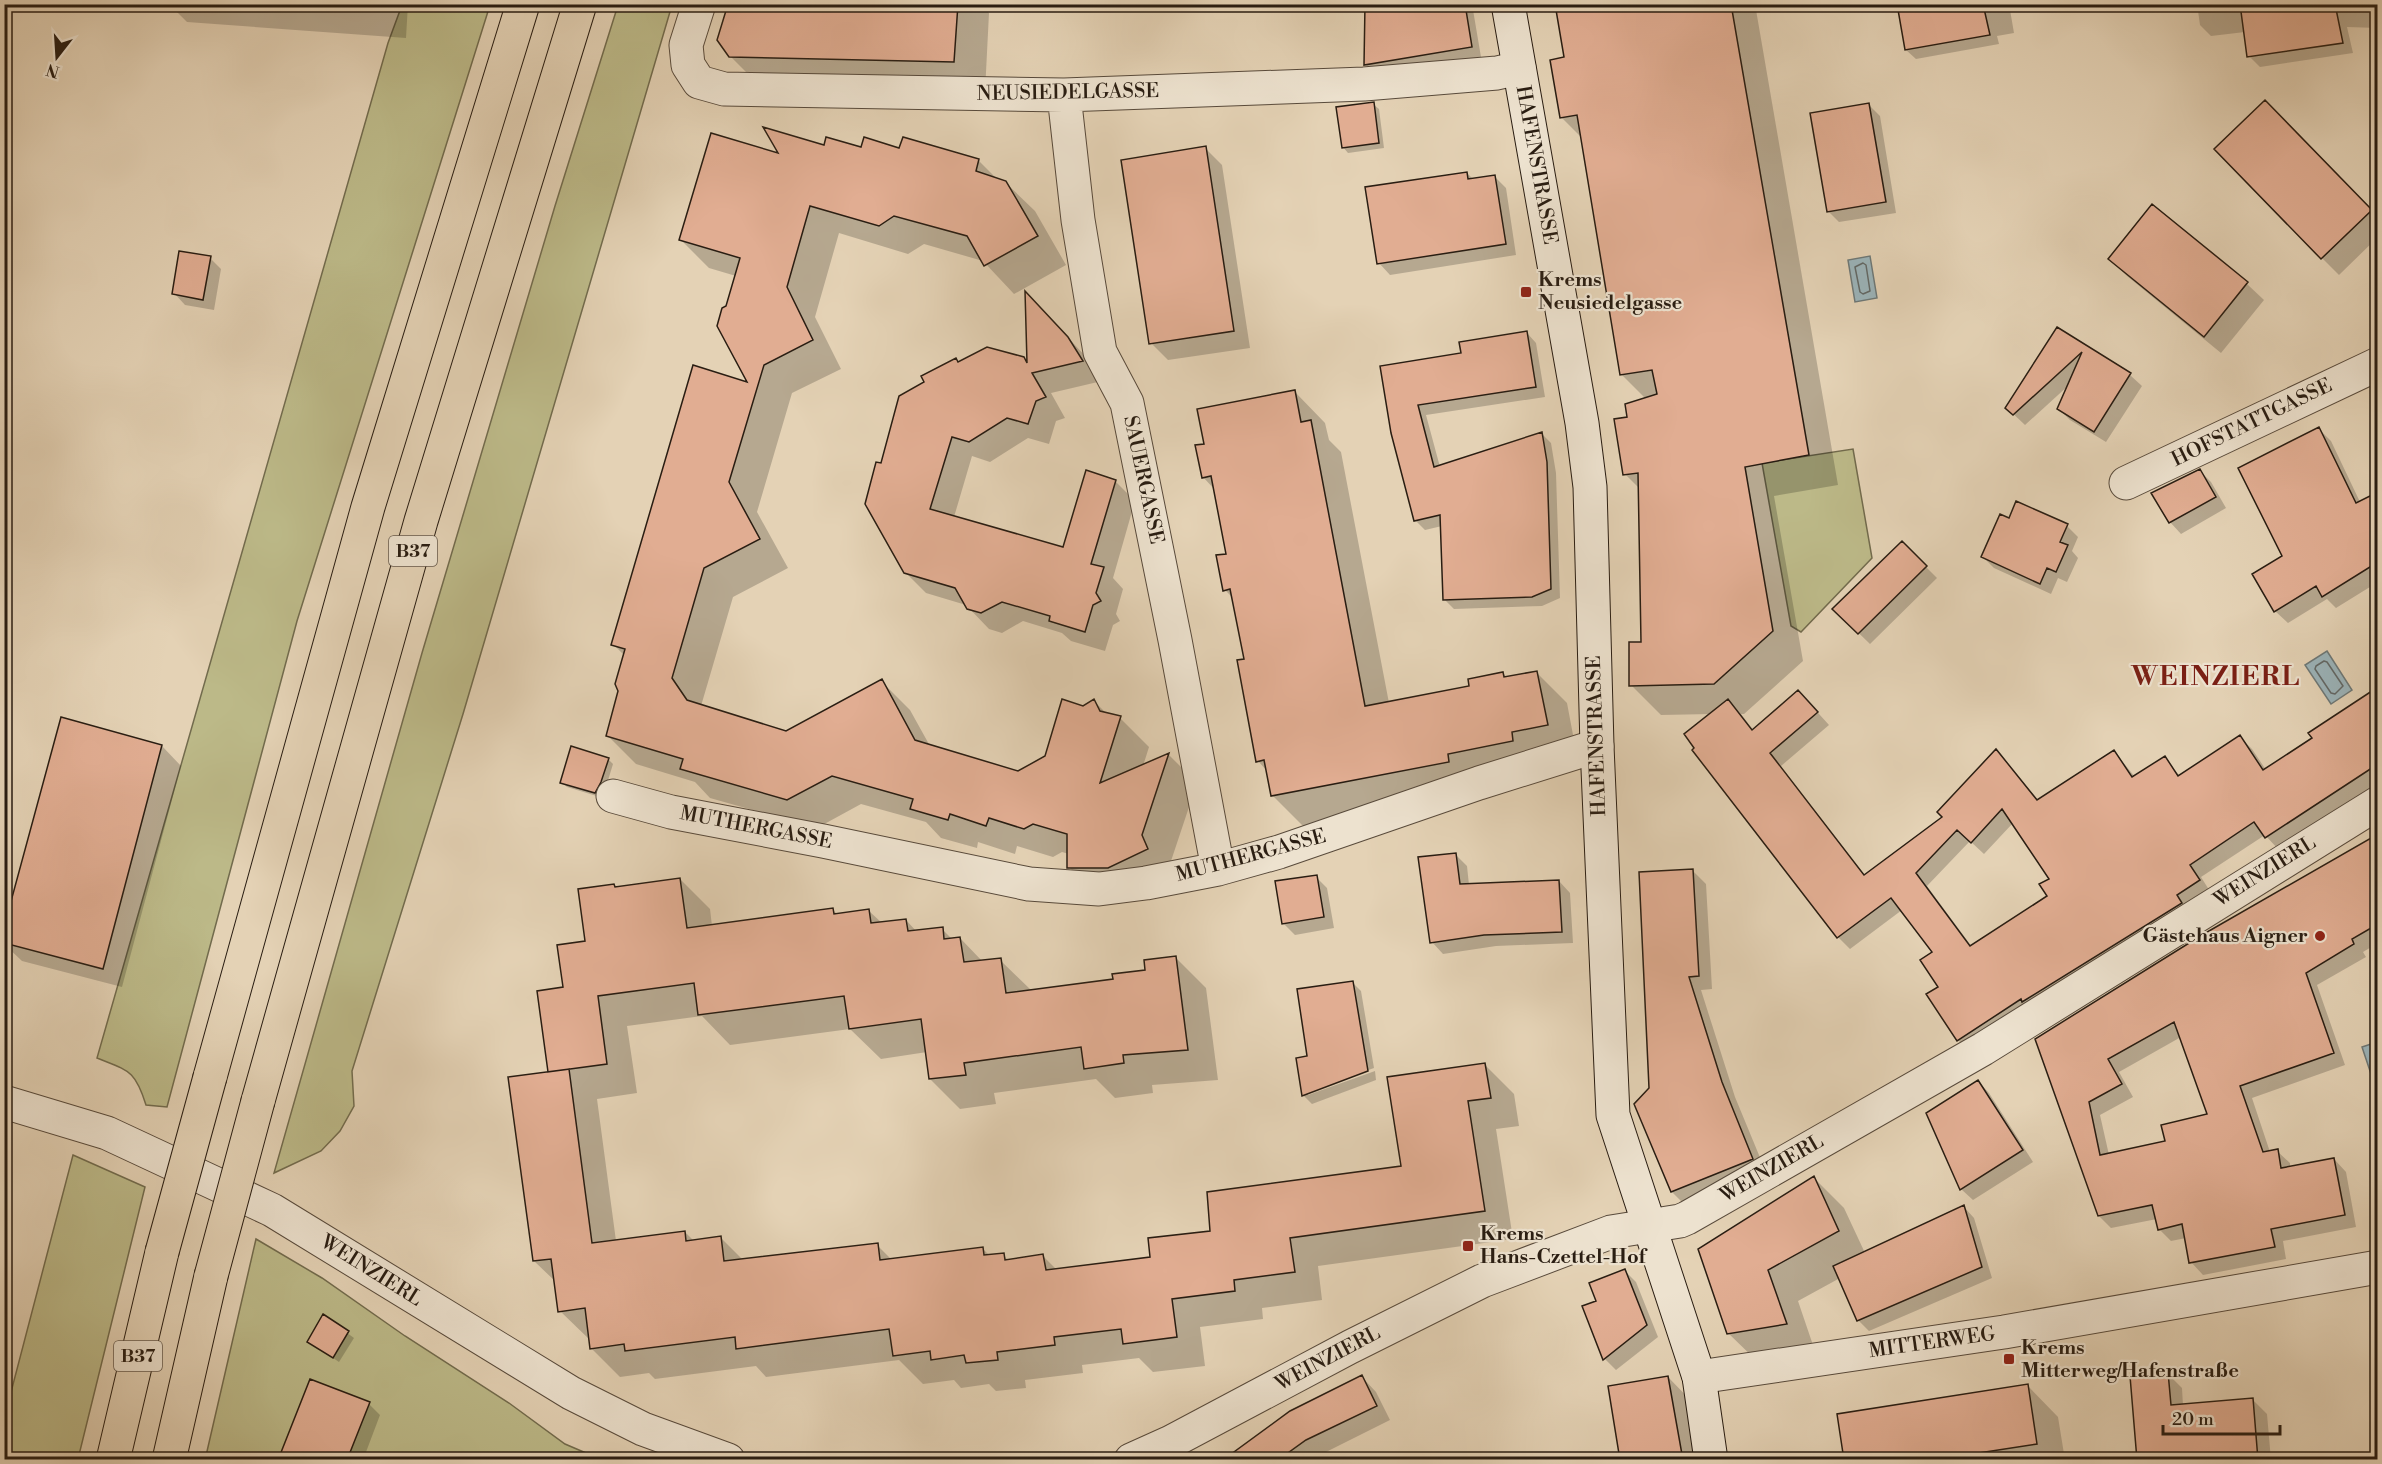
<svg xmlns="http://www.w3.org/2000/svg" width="2382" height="1464" font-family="'Libre Bodoni',serif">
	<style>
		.green { fill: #bcb988; stroke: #726b4d; stroke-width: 1.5 }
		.water { fill: #9bb4ba; stroke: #6d7877; stroke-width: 1.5 }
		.shadow { fill: #0003; fill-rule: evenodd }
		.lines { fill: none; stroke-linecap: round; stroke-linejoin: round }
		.shore { stroke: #626866; stroke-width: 1.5 }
		.building { fill: #e1ad92; stroke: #291d12; stroke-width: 1.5; fill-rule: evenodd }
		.street-casing { stroke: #584a3b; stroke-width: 35 }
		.secondary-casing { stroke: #291d12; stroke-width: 35 }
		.primary-casing { stroke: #291d12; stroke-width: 35 }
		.street { stroke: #ede2cf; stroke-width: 33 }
		.secondary { stroke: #ede2cf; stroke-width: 33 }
		.primary { stroke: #e4d2b5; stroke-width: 33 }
		.primary-bridge-casing { stroke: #291d12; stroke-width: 35; stroke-linecap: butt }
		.primary-bridge { stroke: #e4d2b5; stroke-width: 33 }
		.poi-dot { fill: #8f2418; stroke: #ede2cf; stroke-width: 2 }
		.labels { text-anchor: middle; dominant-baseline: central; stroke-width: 4.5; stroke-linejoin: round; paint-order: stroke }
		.shield { fill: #ede2cf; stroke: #64584b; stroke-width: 1.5 }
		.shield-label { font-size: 18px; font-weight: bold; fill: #291d12 }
		.street-label { font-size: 20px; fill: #291d12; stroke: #ede2cf }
		.poi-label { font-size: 20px; font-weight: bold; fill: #291d12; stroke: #ede2cf; text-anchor: start }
		.district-label { font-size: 26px; font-weight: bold; letter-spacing: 1.5px; fill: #7a1f14; stroke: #ede2cf }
	</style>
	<rect width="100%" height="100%" fill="#e4d2b5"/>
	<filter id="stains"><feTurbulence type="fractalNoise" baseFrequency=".00333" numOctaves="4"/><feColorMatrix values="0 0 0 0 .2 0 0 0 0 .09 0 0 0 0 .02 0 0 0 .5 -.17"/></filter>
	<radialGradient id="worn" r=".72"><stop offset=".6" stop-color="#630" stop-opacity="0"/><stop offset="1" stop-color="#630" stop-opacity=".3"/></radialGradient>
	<path class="green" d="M402 5H490L297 621 167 1107 146 1105C135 1070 129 1071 97 1058L388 43Z
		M618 5H672L463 714 352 1071 354 1106 340 1131 321 1151 274 1173 422 653 555 206Z
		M1853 449 1872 558 1801 632 1791 626 1762 463Z
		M73 1155 145 1187 78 1459H5V1415Z
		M256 1239 322 1278 405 1336 509 1403 565 1444 600 1459 205 1460Z"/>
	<path class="water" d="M1870 256 1877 298 1855 302 1848 260Z
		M2327 651 2352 690 2331 704 2305 665Z
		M2377 1042H2378L2377 1092 2362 1047Z"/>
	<path class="shadow" d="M169 4H408L406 38 187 22Z
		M729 4H980L989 13 985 92 761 87 730 56Z
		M1366 4H1472L1481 57 1376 75 1366 65Z
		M1556 4H1755L1838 485 1774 496 1803 661 1744 714H1741L1754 731 1810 704 1829 725 1781 766 1865 876 1944 817 1996 751 2039 801 2114 751 2135 777 2164 758 2180 776 2240 737 2252 749 2266 770 2314 738 2378 689V784L2278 849 2265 835 2201 877 2211 893 1971 1053 1958 1040 1928 994 1940 987 1935 952 1902 910 1850 949 1838 937 1694 750 1712 714 1661 715 1631 685 1642 644 1640 489 1625 474 1628 418 1646 399 1621 374 1582 138 1561 117 1565 58ZM2013 823 2051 879 2049 896 1972 947 1927 886 1970 841 1984 854Z
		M1898 4H2009L2014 33 1997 36 1999 44 1916 59 1906 50Z
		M2197 4H2378V28L2347 27 2353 53 2260 67 2249 56 2245 32 2211 36 2200 25Z
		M1373 104 1379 109 1384 148 1348 153 1343 147Z
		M1869 105 1880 116 1896 213 1839 222 1828 211Z
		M2282 119 2378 218V237L2339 275 2322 258Z
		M825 147 900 150 978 160 998 180 1005 182 1035 211 1066 265 1014 294 983 261 924 244 908 254 839 233 815 317 841 369 792 393 757 512 788 568 733 597 701 706 786 732 881 681 910 710 930 746 1019 772 1046 757 1083 707 1094 701 1107 714 1120 718 1149 747 1143 766 1169 755 1197 783 1170 864 1097 896 1069 867V854L1062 852 1053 857 1017 846 1015 854 978 842 977 848 941 838 926 822 861 804 817 828 710 798 695 782 636 764 607 735 620 691 625 656 613 644 750 384 727 307 736 276 709 268 680 239 782 156Z
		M1205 148 1222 165 1250 348 1168 360 1151 343Z
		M1467 173 1473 179 1494 176 1506 188 1516 255 1390 275 1379 263Z
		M2152 207 2247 284 2264 300 2221 353 2127 276 2110 259Z
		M210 258 221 269 214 310 185 305 174 293Z
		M1045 313 1088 359 1102 381 1051 393 1065 418 1056 421 1049 444 1028 438 990 462 972 456 954 517 1064 549 1115 481 1135 501 1113 578 1123 589 1116 614 1120 621 1113 625 1105 651 1071 641 1062 633 1023 621 1002 633 989 629 966 605 926 593 905 572 882 465 959 363 1023 358 1028 364Z
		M2058 329 2130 375 2142 386 2106 442 2070 420 2059 409 2069 385 2025 425 2007 408Z
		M1527 333 1536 343 1545 397 1426 415 1440 467 1541 433 1551 443 1556 473 1560 598 1542 606 1454 609 1444 599 1442 526 1425 530 1416 521 1392 432 1462 355Z
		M1295 392 1325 423 1329 440 1341 452 1389 703 1471 687 1503 673 1507 678 1536 672 1567 703 1577 756 1303 826 1273 796 1268 772 1258 761 1245 660 1234 599 1225 590 1228 555 1215 490 1203 477 1206 445Z
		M2319 429 2331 441 2360 502 2378 503V582L2336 608 2327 599 2288 623 2275 611 2284 556Z
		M2200 471 2211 482 2226 508 2181 534 2170 522 2154 494Z
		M2009 520 2067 526 2078 537 2072 551 2078 558 2067 582 2058 578 2051 594 1994 568 1983 557Z
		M1902 543 1937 578 1870 644 1834 609Z
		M62 719 162 746 181 766 122 987 22 961 4 944V933Z
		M608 759 613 764 606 787 600 797 567 787 562 782Z
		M2378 835V943L2363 952 2366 957 2317 985 2345 1065 2252 1098 2270 1152 2277 1151 2290 1163V1168L2334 1159 2346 1172 2356 1227 2283 1241 2286 1259 2203 1275 2191 1262 2186 1238 2171 1241 2159 1229 2157 1219 2111 1228 2099 1216 2037 1039ZM2181 1037 2209 1116 2167 1142 2109 1155 2100 1115 2133 1097 2119 1072Z
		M1455 854 1467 866 1469 885 1559 881 1570 893 1573 943 1496 946 1443 954 1432 942Z
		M1693 871 1706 884 1712 989 1701 990 1735 1097 1766 1172 1685 1205 1672 1192 1651 1088Z
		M1316 877 1327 888 1334 928 1295 935 1284 924Z
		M680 879 710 909 712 926 832 909 838 915 869 911 882 923 906 920 917 932 942 929 952 939 960 938 983 962 1000 960 1031 990 1114 981 1147 971 1176 958 1206 988 1218 1080 1152 1085 1153 1093 1115 1098 1096 1079 994 1093 996 1104 960 1109 930 1079 927 1052 881 1059 850 1029 730 1045 702 1016 627 1026 637 1093 597 1099 616 1241 685 1232 694 1241 720 1237 743 1260 877 1245 892 1260 982 1248 990 1256 1003 1255 1009 1261 1043 1256 1057 1270 1152 1258 1212 1232 1402 1168 1485 1065 1514 1094 1519 1126 1496 1129 1513 1239 1318 1266 1322 1300 1262 1308 1263 1319 1200 1327 1205 1366 1153 1372 1139 1358 1082 1365 1083 1373 1025 1380 1026 1388 996 1391 989 1384 961 1388 954 1380 923 1384 899 1360 766 1377 756 1366 655 1379 649 1373 620 1377 591 1348 590 1340 560 1311 556 1282 534 1261 551 1073 564 988 616 888Z
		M1352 982 1361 991 1374 1068 1308 1092V1095L1375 1071 1376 1080 1312 1104 1303 1095 1309 1057Z
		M1978 1081 1989 1093 2033 1162 1973 1200 1961 1189Z
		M1814 1178 1844 1208 1865 1253 1964 1207 1974 1218 1992 1278 1869 1331 1858 1320 1840 1278 1798 1301 1816 1354 1759 1363 1728 1333Z
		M1625 1271 1636 1282 1658 1337 1616 1370 1605 1359 1584 1307 1597 1302Z
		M324 1316 354 1338 339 1362 308 1341Z
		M2168 1374 2182 1388 2183 1406 2253 1400 2267 1414 2271 1460H2139Z
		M1362 1377 1376 1392 1390 1420 1326 1452 1330 1460H1238Z
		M1668 1377 1698 1408 1707 1460H1622Z
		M2028 1386 2058 1417 2065 1460H1845Z
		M369 1404 380 1415 363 1460H304Z"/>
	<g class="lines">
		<path class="shore" d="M1863 263 1866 265 1870 291 1863 294 1860 292 1855 267Z
			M2324 661 2327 662 2343 686 2335 694 2331 693 2315 669 2316 666Z"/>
	</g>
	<path class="building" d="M728 4H958L954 62 729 57 717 40Z
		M1365 4H1465L1472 47 1364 65Z
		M1555 4H1731L1809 455 1745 467 1773 631 1714 684 1629 686V642H1641L1638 473 1623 475 1614 419 1627 417 1625 404 1657 394 1652 370 1620 375 1577 115 1560 118 1550 60 1564 57Z
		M1897 4H1983L1990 35 1905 50Z
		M2240 4H2335L2343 43 2247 57Z
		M2265 100 2372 210 2321 259 2214 149Z
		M1374 102 1379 143 1342 148 1336 107Z
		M1869 103 1886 202 1827 212 1810 113Z
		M763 127 824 145 826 137 861 147 864 137 899 148 903 137 979 159 976 171 1006 181 1038 236 984 266 967 236 894 216 879 226 810 206 787 287 813 340 764 365 729 482 760 539 704 568 672 678 687 700 786 731 882 679 915 740 1018 771 1045 756 1062 699 1083 706 1094 699 1100 711 1121 716 1100 783 1169 753 1142 835 1148 849 1108 868H1067V834L1033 824 1024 829 989 818 986 826 950 814 948 820 910 809 913 799 832 776 787 800 680 769 683 759 606 736 618 691 615 684 625 649 611 645 693 365 747 382 717 326 722 308 726 306 740 258 679 240 711 133 778 153Z
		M1206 146 1234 331 1149 344 1121 160Z
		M1467 172 1468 179 1495 175 1506 244 1377 264 1365 187Z
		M2152 204 2248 282 2204 337 2108 259Z
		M179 251 211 256 203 300 172 294Z
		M1025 291 1068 337 1083 361 1032 373 1046 397 1036 401 1028 424 1007 418 969 442 952 437 930 509 1063 547 1086 470 1116 480 1091 564 1104 567 1096 593 1101 601 1093 605 1085 632 1049 621 1050 616 1002 602 981 613 967 609 955 588 904 573 865 504 876 462 881 463 899 396 924 382 921 376 956 358 958 362 987 347 1024 357 1027 363Z
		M2057 327 2131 373 2094 432 2057 409 2082 352 2013 415 2005 408Z
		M1527 331 1536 387 1418 405 1434 467 1542 432 1547 462 1551 589 1532 597 1443 600 1440 515 1414 521 1391 433 1380 366 1461 353 1459 342Z
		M1295 390 1301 422 1311 420 1365 706 1469 686 1468 679 1503 672 1504 677 1537 671 1548 725 1512 732 1513 741 1448 754 1449 762 1271 796 1264 760 1256 762 1237 660 1244 659 1230 589 1223 591 1216 555 1226 554 1211 476 1202 478 1195 445 1204 444 1197 409Z
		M2319 427 2356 503 2378 492V562L2322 597 2316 586 2274 612 2252 574 2282 556 2238 468Z
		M2200 469 2216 497 2169 523 2151 493Z
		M2016 501 2068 524 2060 542 2068 545 2056 572 2047 568 2040 584 1981 557 2000 514 2009 518Z
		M1902 541 1927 566 1858 634 1832 609Z
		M2378 687V764L2265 838 2254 822 2190 865 2200 880 2177 895 2182 903 2022 1002 2021 999 1957 1041 1926 994 1938 987 1920 960 1932 952 1891 898 1837 938 1692 750 1694 748 1684 734 1728 699 1752 730 1798 690 1818 712 1770 753 1864 875 1942 817 1937 812 1996 749 2037 800 2114 750 2132 777 2165 756 2178 776 2240 735 2263 770 2312 738 2308 733ZM2002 809 2049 879 2039 884 2047 896 1970 946 1916 873 1957 830 1971 843Z
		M61 717 162 745 103 969 4 943V927Z
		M571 746 609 758 601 782 595 793 560 783Z
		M2378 834V924L2352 939 2354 944 2306 973 2334 1053 2240 1086 2263 1152 2278 1149 2281 1168 2334 1158 2345 1215 2271 1229 2275 1247 2189 1263 2182 1224 2158 1230 2152 1205 2098 1216 2035 1039 2202 935ZM2174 1022 2207 1114 2161 1125 2165 1141 2100 1155 2089 1102 2122 1084 2108 1059Z
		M1456 853 1460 884 1559 880 1562 932 1484 935 1430 943 1418 857Z
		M1693 869 1699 976 1689 977 1722 1082 1753 1159 1671 1192 1634 1104 1649 1088 1639 872Z
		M1317 875 1324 917 1282 924 1275 881Z
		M680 878 687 928 833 908 834 914 869 909 871 923 906 919 908 931 943 927 944 939 960 937 964 962 1001 958 1006 993 1113 979 1112 974 1145 970 1144 960 1176 956 1188 1050 1123 1055 1124 1063 1084 1069 1081 1047 964 1063 966 1075 929 1079 921 1019 849 1029 844 996 698 1015 694 983 598 996 607 1064 548 1072 537 991 563 987 557 945 585 941 578 889 614 884 615 887Z
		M1353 981 1368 1071 1302 1096 1296 1058 1307 1056 1297 989Z
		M1485 1063 1491 1098 1468 1101 1485 1211 1290 1238 1295 1272 1234 1280 1235 1291 1172 1299 1177 1337 1123 1344 1121 1329 1054 1337 1055 1345 997 1352 998 1360 966 1363 964 1355 931 1360 930 1351 893 1356 889 1329 736 1349 735 1337 625 1351 624 1344 590 1349 585 1308 558 1312 551 1259 533 1261 508 1077 569 1069 592 1243 685 1231 686 1241 721 1236 724 1261 878 1243 880 1260 983 1247 984 1255 1004 1253 1005 1260 1043 1254 1046 1270 1150 1257 1148 1238 1210 1231 1207 1192 1401 1166 1387 1077Z
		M1978 1080 2023 1150 1960 1190 1926 1113Z
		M1814 1176 1839 1231 1768 1270 1787 1324 1727 1334 1698 1249Z
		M1964 1205 1982 1267 1857 1321 1833 1266Z
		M1625 1269 1647 1325 1603 1360 1582 1306 1596 1301 1589 1283Z
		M323 1314 349 1331 333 1358 307 1342Z
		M2168 1372 2171 1405 2253 1398 2258 1460H2137L2130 1376Z
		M1362 1375 1377 1406 1306 1440 1278 1460H1223L1290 1411Z
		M1668 1376 1683 1460H1620L1608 1386Z
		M310 1379 370 1402 347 1460H278Z
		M2028 1384 2037 1444 1933 1460H1844L1837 1414Z"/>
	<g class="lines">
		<defs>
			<path id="street" d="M699 4 686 45 688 65 699 82 724 89 1064 95 1364 84 1497 73 1519 68
				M1064 95 1078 220 1100 352 1127 403 1175 640 1218 869
				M2126 483 2378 364
				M613 796 671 812 823 841 1029 884 1099 889 1146 883 1218 869 1279 852 1479 783 1597 746
				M4 1102 107 1133 272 1210 571 1393 643 1429 728 1460
				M1699 1377 2004 1332 2378 1267
				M1131 1460 1171 1442 1350 1347 1482 1281 1611 1232 1680 1221 1687 1218 1983 1049 2378 803"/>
			<path id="secondary" d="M1508 4 1582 423 1590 487 1597 746 1613 1115 1699 1377 1711 1460"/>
			<path id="primary" d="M210 1077 368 507 523 4
				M258 1101 421 521 580 4
				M113 1460 162 1252
				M169 1460 211 1276"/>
		</defs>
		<use href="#street" class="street-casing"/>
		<use href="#secondary" class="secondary-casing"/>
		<use href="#primary" class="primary-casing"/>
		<use href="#street" class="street"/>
		<use href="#secondary" class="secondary"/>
		<use href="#primary" class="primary"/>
		<defs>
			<path id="primary-bridge" d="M162 1252 210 1077
				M211 1276 258 1101"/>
		</defs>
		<use href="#primary-bridge" class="primary-bridge-casing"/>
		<use href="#primary-bridge" class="primary-bridge"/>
	</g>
	<g class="poi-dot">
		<rect x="1520" y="286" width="12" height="12" rx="3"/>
		<circle cx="2320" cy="936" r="6"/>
		<rect x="1462" y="1240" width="12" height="12" rx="3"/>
		<rect x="2003" y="1353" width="12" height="12" rx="3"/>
	</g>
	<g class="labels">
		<g class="shield">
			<rect x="389" y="536" width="48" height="30" rx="4.5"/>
			<rect x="114" y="1341" width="48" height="30" rx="4.5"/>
		</g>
		<g class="shield-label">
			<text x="413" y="551">B37</text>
			<text x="138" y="1356">B37</text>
		</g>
		<g class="street-label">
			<text transform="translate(1068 93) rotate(-1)">NEUSIEDELGASSE</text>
			<text transform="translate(1536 165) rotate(80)">HAFENSTRASSE</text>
			<text transform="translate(2252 423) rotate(-26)">HOFSTATTGASSE</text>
			<text transform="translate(1143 480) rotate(78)">SAUERGASSE</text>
			<text transform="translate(1597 736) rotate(-92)">HAFENSTRASSE</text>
			<text transform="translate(756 828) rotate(11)">MUTHERGASSE</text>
			<text transform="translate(1251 856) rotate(-15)">MUTHERGASSE</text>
			<text transform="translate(2265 872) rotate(-32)">WEINZIERL</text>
			<text transform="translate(1772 1169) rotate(-30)">WEINZIERL</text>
			<text transform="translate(371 1271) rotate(32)">WEINZIERL</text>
			<text transform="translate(1932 1343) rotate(-8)">MITTERWEG</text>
			<text transform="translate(1328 1359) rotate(-28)">WEINZIERL</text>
		</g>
		<g class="poi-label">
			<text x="1538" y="280">Krems<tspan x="1538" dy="23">Neusiedelgasse</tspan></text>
			<text x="2308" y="936" text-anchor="end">Gästehaus Aigner</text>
			<text x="1480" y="1234">Krems<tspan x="1480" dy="23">Hans-Czettel-Hof</tspan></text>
			<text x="2021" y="1348">Krems<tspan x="2021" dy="23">Mitterweg/Hafenstraße</tspan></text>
		</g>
		<g class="district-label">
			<text x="2216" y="677">WEINZIERL</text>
		</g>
	</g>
	<rect width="2382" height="1464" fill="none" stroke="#e4d2b5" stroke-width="24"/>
	<rect x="6" y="6" width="2370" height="1452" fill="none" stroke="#291d12" stroke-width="3"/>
	<rect x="12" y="12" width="2358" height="1440" fill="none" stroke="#291d12" stroke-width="1.5"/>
	<g transform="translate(57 57) rotate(197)" stroke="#ede2cf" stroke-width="4.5" paint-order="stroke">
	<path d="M0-4.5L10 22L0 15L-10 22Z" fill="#291d12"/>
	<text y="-9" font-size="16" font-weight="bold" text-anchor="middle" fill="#291d12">N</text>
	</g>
	<path d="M2163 1425v9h117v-9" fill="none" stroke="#291d12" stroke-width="3"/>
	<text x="2172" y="1425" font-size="18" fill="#291d12" stroke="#ede2cf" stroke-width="4.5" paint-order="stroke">20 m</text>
	<rect width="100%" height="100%" filter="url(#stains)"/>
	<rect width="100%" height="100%" fill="url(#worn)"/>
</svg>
